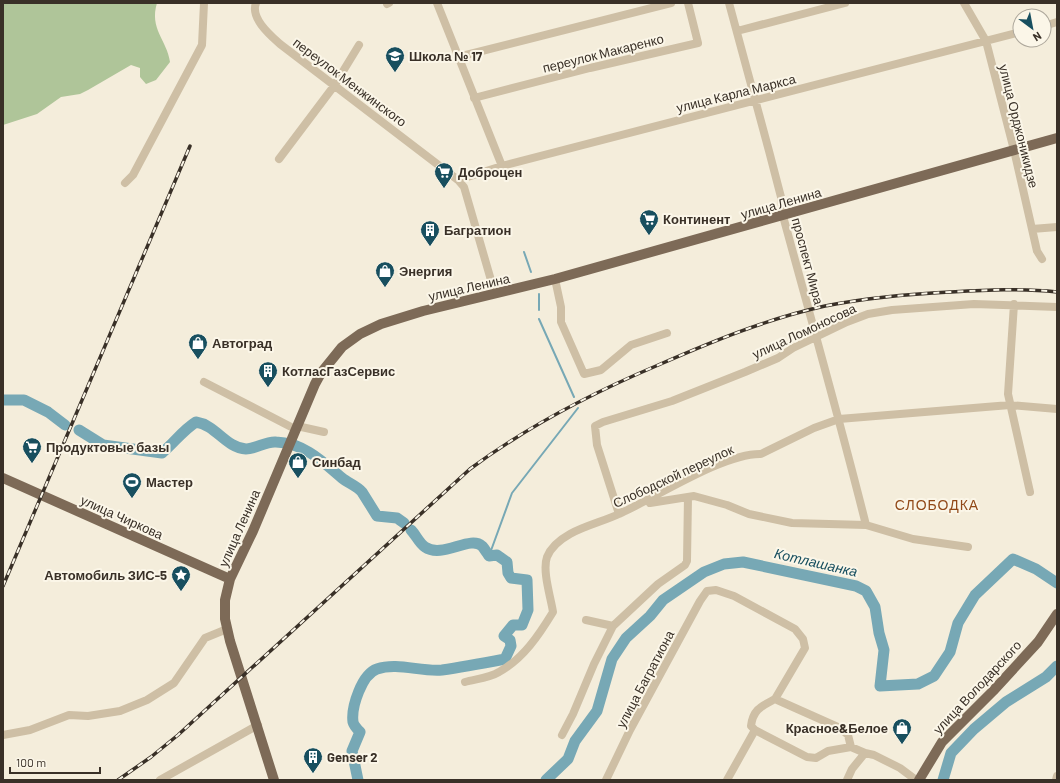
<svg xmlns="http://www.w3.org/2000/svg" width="1060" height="783" font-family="Barlow,sans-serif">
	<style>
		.green { fill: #afc599 }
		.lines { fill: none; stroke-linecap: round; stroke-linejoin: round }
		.stream { stroke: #77a8b5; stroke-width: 2 }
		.river { stroke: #77a8b5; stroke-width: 11 }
		.minor { stroke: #cebfa5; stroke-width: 8 }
		.major { stroke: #7d6a57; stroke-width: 10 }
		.rail-casing { stroke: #393027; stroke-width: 3.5 }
		.rail { stroke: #fbf6e8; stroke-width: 2; stroke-dasharray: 6; stroke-linecap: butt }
		.labels { text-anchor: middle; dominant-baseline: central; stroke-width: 4; stroke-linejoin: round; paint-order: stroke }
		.street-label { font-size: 13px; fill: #393027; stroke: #fbf6e8 }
		.poi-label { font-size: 13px; font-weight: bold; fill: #393027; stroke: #fbf6e8; text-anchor: start }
		.neighbourhood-label { font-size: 14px; letter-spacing: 1px; fill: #914918; stroke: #fbf6e8 }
		.water-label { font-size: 14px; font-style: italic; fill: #184f5f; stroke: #fbf6e8 }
	</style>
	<rect width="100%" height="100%" fill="#f4eddb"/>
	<path class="green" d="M3 3H157C149 29 167 40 170 62L156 80 146 84 140 77V68L131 65 88 90 80 94 61 97 37 114 3 125Z"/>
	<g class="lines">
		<path class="stream" d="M524 252 531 272
			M539 294V310
			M539 319 574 397
			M489 556 512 493 578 408"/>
		<path class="river" d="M3 400H24L48 412 65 425
			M79 430 103 445 162 453C174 443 183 430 196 422 216 425 226 448 246 449 256 449 266 441 276 442 304 443 322 461 342 478 348 483 357 486 362 492 367 500 372 508 377 516L397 518 404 523
			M358 780 352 751 360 732C357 729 354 726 353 722 351 707 362 674 377 669 397 662 421 672 442 670 463 667 484 663 505 659L511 646 510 640 504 636 513 625H522L528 610 527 580 511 578 508 573 507 562 497 555 489 556C487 553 484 548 482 546 470 535 442 559 425 547 419 543 416 535 411 530
			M546 780 568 759 575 741 597 711 612 659 626 638 650 616 663 600 704 572 724 564 743 562 856 586 866 591 875 607 879 633 884 650 880 686 918 684 934 676 950 652 958 623 975 595 1013 559 1036 569 1057 583
			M943 780 951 753 974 729 1006 702 1046 677 1057 666"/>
		<path class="minor" d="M256 3C250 18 270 35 280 44L458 180 464 187 495 294
			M437 3 502 166
			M729 3 769 151 781 197 783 216C811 319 840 421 866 525
			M964 3 986 41 1014 150 1037 251 1042 259
			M387 4 389 3
			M1044 26 1057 22
			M737 31 845 3
			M458 57 671 3
			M474 98 590 68 698 43 688 3
			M279 159 334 86 359 45
			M458 180 502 166 1020 32
			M125 183 133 175 202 45 204 3
			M1032 229 1057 227
			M555 279 561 307V322L584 374 601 370 631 345 667 333
			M1014 304 1008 394 1030 492
			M204 382 295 429
			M297 426 324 432
			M650 503 694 496 727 505 749 514 792 523 866 525 913 539 968 547
			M619 514 597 445 595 426 603 422 672 401 745 372 778 358 793 348 847 322 868 314 892 310 974 304 1057 307
			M586 620 613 626
			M465 682C476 679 489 678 499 672 523 659 539 635 553 612 551 598 542 571 547 557 551 547 561 539 570 534 586 525 605 521 621 513 657 497 724 453 761 454L814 428 839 419 1010 405 1057 409
			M3 735 30 730 69 715 88 716 120 711 147 700 174 683 205 638 227 629
			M562 735 573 714 594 664 613 626 658 584 685 565 687 561 688 497
			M851 747 848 735 840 728 775 699C762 706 753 709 751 726L755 730 807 757 816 758 828 751 851 747 865 753 874 755 900 768 916 780
			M160 780 258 725
			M606 780 630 730 700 601 707 591 716 590 734 596 795 629 803 639 805 648 775 699
			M727 780 755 730
			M847 780 852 769 865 753
			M1056 780 1057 776"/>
		<path class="major" d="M3 478 230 579
			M274 780 230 641 225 619V600L230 579 253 531 315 384 321 373 342 347 360 334 381 324 423 311 555 279 1057 138
			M919 780 942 742 993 691 1038 642 1057 614"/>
		<defs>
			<path id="rail" d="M3 586 190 146
				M118 780 151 757 178 735 470 469C528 426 590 394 656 366 711 342 766 319 825 306 866 298 908 294 950 292 986 290 1021 288 1057 292"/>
		</defs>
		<use href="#rail" class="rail-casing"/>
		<use href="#rail" class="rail"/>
	</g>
	<defs>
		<symbol id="school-pin" viewBox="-11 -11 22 30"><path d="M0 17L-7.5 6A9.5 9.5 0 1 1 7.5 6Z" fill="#184f5f" stroke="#fbf6e8"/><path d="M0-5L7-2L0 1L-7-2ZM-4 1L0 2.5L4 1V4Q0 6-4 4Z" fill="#fff"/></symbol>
		<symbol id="supermarket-pin" viewBox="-11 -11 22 30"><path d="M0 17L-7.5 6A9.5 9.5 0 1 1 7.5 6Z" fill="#184f5f" stroke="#fbf6e8"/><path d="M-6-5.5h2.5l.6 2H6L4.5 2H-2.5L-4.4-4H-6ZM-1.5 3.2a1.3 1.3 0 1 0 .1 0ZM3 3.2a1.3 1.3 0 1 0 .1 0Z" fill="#fff"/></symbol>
		<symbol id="building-pin" viewBox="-11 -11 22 30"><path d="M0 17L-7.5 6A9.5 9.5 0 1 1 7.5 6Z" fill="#184f5f" stroke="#fbf6e8"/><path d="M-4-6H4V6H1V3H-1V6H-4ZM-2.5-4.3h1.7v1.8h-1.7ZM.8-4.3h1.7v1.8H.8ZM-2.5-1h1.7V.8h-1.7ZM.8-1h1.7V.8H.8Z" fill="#fff"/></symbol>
		<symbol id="shop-pin" viewBox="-11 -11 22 30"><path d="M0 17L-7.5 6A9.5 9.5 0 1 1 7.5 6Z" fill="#184f5f" stroke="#fbf6e8"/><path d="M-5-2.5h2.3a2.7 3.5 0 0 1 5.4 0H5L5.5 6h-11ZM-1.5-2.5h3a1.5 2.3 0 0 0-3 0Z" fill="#fff"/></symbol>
		<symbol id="stadium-pin" viewBox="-11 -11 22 30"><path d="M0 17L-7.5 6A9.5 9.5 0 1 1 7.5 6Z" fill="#184f5f" stroke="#fbf6e8"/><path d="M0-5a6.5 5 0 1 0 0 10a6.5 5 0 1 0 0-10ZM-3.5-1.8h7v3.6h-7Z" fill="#fff"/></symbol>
		<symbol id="sight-pin" viewBox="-11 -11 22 30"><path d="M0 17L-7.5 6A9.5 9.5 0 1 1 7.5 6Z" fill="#184f5f" stroke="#fbf6e8"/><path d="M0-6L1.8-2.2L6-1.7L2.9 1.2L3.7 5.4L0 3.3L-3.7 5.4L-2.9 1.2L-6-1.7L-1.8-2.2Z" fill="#fff"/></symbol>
	</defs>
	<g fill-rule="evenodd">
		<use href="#school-pin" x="384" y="45" width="22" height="30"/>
		<use href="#supermarket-pin" x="433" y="161" width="22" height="30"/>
		<use href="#supermarket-pin" x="638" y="208" width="22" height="30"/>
		<use href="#building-pin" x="419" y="219" width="22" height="30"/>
		<use href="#shop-pin" x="374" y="260" width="22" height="30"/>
		<use href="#shop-pin" x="187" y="332" width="22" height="30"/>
		<use href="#building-pin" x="257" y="360" width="22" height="30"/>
		<use href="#supermarket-pin" x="21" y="436" width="22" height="30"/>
		<use href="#shop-pin" x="287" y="451" width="22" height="30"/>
		<use href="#stadium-pin" x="121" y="471" width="22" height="30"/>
		<use href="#sight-pin" x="170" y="564" width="22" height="30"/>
		<use href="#shop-pin" x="891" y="717" width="22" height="30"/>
		<use href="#building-pin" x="302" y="746" width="22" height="30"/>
	</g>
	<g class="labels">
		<g class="street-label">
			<text transform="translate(603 53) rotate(-14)">переулок Макаренко</text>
			<text transform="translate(350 82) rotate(37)">переулок Менжинского</text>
			<text transform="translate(736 93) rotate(-14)">улица Карла Маркса</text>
			<text transform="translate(1019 126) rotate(76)">улица Орджоникидзе</text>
			<text transform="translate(781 203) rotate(-16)">улица Ленина</text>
			<text transform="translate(808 261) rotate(75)">проспект Мира</text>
			<text transform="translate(469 287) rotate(-13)">улица Ленина</text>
			<text transform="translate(804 331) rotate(-25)">улица Ломоносова</text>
			<text transform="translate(673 476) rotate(-25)">Слободской переулок</text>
			<text transform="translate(122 517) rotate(24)">улица Чиркова</text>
			<text transform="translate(239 528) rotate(-66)">улица Ленина</text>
			<text transform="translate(645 679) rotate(-62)">улица Багратиона</text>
			<text transform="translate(977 687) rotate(-47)">улица Володарского</text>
		</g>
		<g class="poi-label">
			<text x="409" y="56">Школа № 17</text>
			<text x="458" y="172">Доброцен</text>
			<text x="663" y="219">Континент</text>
			<text x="444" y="230">Багратион</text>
			<text x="399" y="271">Энергия</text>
			<text x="212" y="343">Автоград</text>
			<text x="282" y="371">КотласГазСервис</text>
			<text x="46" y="447">Продуктовые базы</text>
			<text x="312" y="462">Синбад</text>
			<text x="146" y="482">Мастер</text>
			<text x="167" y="575" text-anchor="end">Автомобиль ЗИС-5</text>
			<text x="888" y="728" text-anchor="end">Красное&amp;Белое</text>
			<text x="327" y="757">Genser 2</text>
		</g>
		<g class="neighbourhood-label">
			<text x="937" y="504">СЛОБОДКА</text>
		</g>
		<g class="water-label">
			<text transform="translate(816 562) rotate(13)">Котлашанка</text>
		</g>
	</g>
	<rect width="1060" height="783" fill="none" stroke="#393027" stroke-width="8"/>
	<g transform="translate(1032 28) rotate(148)"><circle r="19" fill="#fbf6e8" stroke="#ada79b"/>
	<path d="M0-3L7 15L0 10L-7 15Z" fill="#184f5f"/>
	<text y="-6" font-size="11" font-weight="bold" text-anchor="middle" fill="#393027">N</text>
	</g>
	<path d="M10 767v6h90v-6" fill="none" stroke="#393027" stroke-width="2"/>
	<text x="16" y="767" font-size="12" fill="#393027" stroke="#fbf6e8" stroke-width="3" paint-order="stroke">100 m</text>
</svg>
